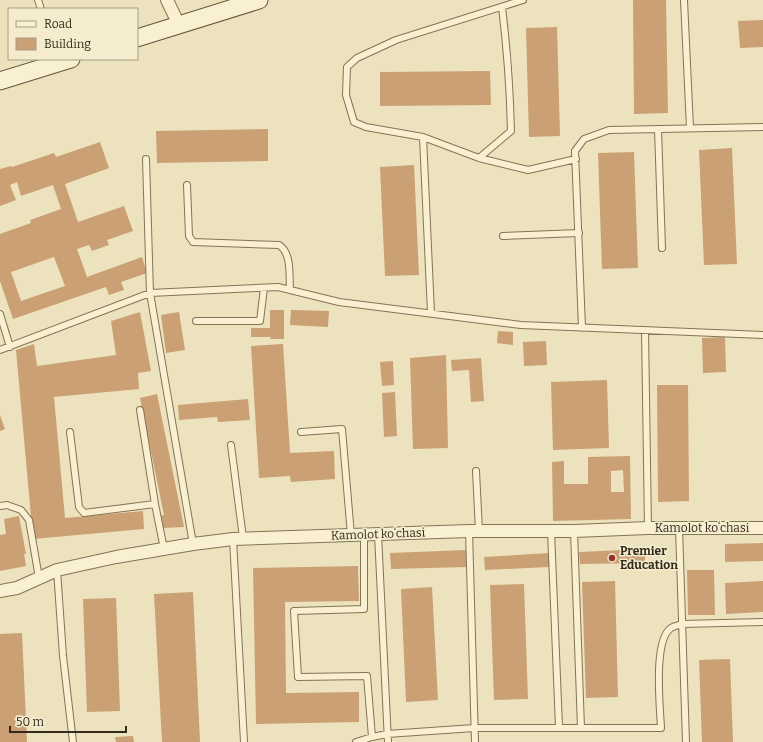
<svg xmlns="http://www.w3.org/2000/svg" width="763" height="742" font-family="Bitter,serif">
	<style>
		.building { fill: #caa074; fill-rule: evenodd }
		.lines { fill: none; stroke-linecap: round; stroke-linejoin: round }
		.lane-casing { stroke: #847357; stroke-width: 8 }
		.street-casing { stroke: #847357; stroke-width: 14 }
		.secondary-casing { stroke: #65543b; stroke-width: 19 }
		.lane { stroke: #f8f0d0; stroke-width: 6 }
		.street { stroke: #f8f0d0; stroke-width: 12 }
		.secondary { stroke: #f8f0d0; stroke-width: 17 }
		.poi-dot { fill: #913229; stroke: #f4eccd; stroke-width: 1.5 }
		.labels { text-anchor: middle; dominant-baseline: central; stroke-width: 3; stroke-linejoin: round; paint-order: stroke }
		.street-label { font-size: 12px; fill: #33291c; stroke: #f4eccd }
		.poi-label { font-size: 12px; font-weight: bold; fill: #33291c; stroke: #f4eccd; text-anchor: start }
	</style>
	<rect width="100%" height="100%" fill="#ece3be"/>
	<path class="building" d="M633 0H666L668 113 634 114Z
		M763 20V47L740 48 738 21Z
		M557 27 560 136 529 137 526 28Z
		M490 71 491 105 380 106V72Z
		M268 129V161L157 163 156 131Z
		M100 142 109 168 65 184 78 222 124 206 133 231 107 240 109 245 92 251 89 245 77 249 87 277 142 257 147 273 121 282 124 290 109 295 106 287 13 319 0 281V234L31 223 30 220 61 209 53 185 21 196 17 182 10 185 16 200 0 206V169L11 166 12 167 54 153 56 157ZM54 257 65 286 21 301 11 272Z
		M732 148 737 264 704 265 699 150Z
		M634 152 638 268 602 269 598 153Z
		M414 165 419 275 385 276 380 167Z
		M270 310H284V339H270L271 337H251V328H270Z
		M291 310 329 311 328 327 290 325Z
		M140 312 151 371 138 373 139 389 54 397 65 518 143 511 144 529 33 539 16 350 34 344 37 366 116 355 111 321Z
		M179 312 185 350 166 353 161 315Z
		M498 331 513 332V345L497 343Z
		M725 337 726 372 703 373 702 338Z
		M546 341 547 365 524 366 523 342Z
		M283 344 290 453 334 451 335 479 291 482 290 476 259 478 251 346Z
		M446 355 448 448 413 449 410 358Z
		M481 358 484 401 471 402 469 370 452 371 451 360Z
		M393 361 394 385 382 386 380 362Z
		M607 380 609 448 553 450 551 382Z
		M657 385H688L689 501 658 502Z
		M395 392 397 436 384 437 382 393Z
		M157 394 184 527 162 528 160 516 164 515 140 398Z
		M248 399 250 420 218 422 217 417 179 420 178 405Z
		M0 415 5 429 0 431Z
		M630 456 631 519 553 521 552 462 564 461V484H588V457ZM623 470 624 492H611V471Z
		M19 516 26 554H24L26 566 0 571V535L6 534 4 519Z
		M763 543V561L725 562V544Z
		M645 549V563L580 564 579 552Z
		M466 550 467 567 391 569 390 553Z
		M549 553V567L485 570 484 557Z
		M358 566 359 601 285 602 286 693 359 692V722L256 724 253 568Z
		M687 570H714L715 615H688Z
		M615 581 618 697 586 698 582 582Z
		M763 581V612L726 614 725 583Z
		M524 584 528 699 494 700 490 585Z
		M432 587 438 700 406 702 401 589Z
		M193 592 200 742H162L154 594Z
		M116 598 120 711 87 712 83 599Z
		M22 633 27 742H0V634Z
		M730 659 733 742H702L699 660Z
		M133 736 134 742H116L115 737Z"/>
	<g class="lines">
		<defs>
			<path id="lane" d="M38 0 41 9
				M523 0 396 40 357 58 347 67 346 95 354 122 366 127 423 137 479 158 528 170 576 159
				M684 0 690 128
				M658 129 662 248
				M423 137 431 313
				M479 158 511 131C510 89 507 48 502 7
				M146 159 150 293 193 544
				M187 185 189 236 193 242 279 245C292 253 289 276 290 290
				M503 236 579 233
				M0 314 10 347
				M196 321H260L264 288
				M582 328 575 151 584 139 609 130 763 127
				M645 330 648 528
				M0 350 150 293 278 287 339 302 521 325 763 335
				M140 410 155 504
				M70 432 79 507 84 513 155 504 164 549
				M301 432 342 429 351 535
				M231 445 243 538
				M476 471 479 531
				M0 506 7 505 21 510 29 520 39 578
				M679 528 686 742
				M469 531 475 742
				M551 531 559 727
				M574 531 581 728
				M364 534V609L294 611 298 677 367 676 372 737
				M378 534 388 742
				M233 539 244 742
				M57 570 63 656 73 742
				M356 742 372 737 387 734 474 728H661C660 707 653 640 671 628 674 626 679 625 682 624L763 622"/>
			<path id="street" d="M167 0 179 25
				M0 591 17 588 57 570 116 557 193 544 233 539 469 531H574L648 528H763"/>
			<path id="secondary" d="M137 38 259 0
				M0 81 71 59"/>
		</defs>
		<use href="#lane" class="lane-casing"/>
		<use href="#street" class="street-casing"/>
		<use href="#secondary" class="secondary-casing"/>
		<use href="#lane" class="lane"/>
		<use href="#street" class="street"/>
		<use href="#secondary" class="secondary"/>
	</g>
	<circle class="poi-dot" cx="612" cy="558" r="4"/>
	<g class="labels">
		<g class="street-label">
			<text x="702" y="528">Kamolot koʻchasi</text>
			<text transform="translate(378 534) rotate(-2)">Kamolot koʻchasi</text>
		</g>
		<g class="poi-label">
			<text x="620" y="551">Premier<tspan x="620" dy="14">Education</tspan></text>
		</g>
	</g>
	<rect x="8" y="8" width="130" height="52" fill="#f4eccd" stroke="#a79e86"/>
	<rect x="16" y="21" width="20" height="6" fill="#f8f0d0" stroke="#a79e86"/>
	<text x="44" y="28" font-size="12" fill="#33291c">Road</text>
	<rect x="16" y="38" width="20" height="12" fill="#caa074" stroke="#a79e86"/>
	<text x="44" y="48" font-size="12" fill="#33291c">Building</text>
	<path d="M10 726v6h116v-6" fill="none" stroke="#33291c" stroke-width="2"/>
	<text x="16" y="726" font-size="12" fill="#33291c" stroke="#f4eccd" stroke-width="3" paint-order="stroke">50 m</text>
</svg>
